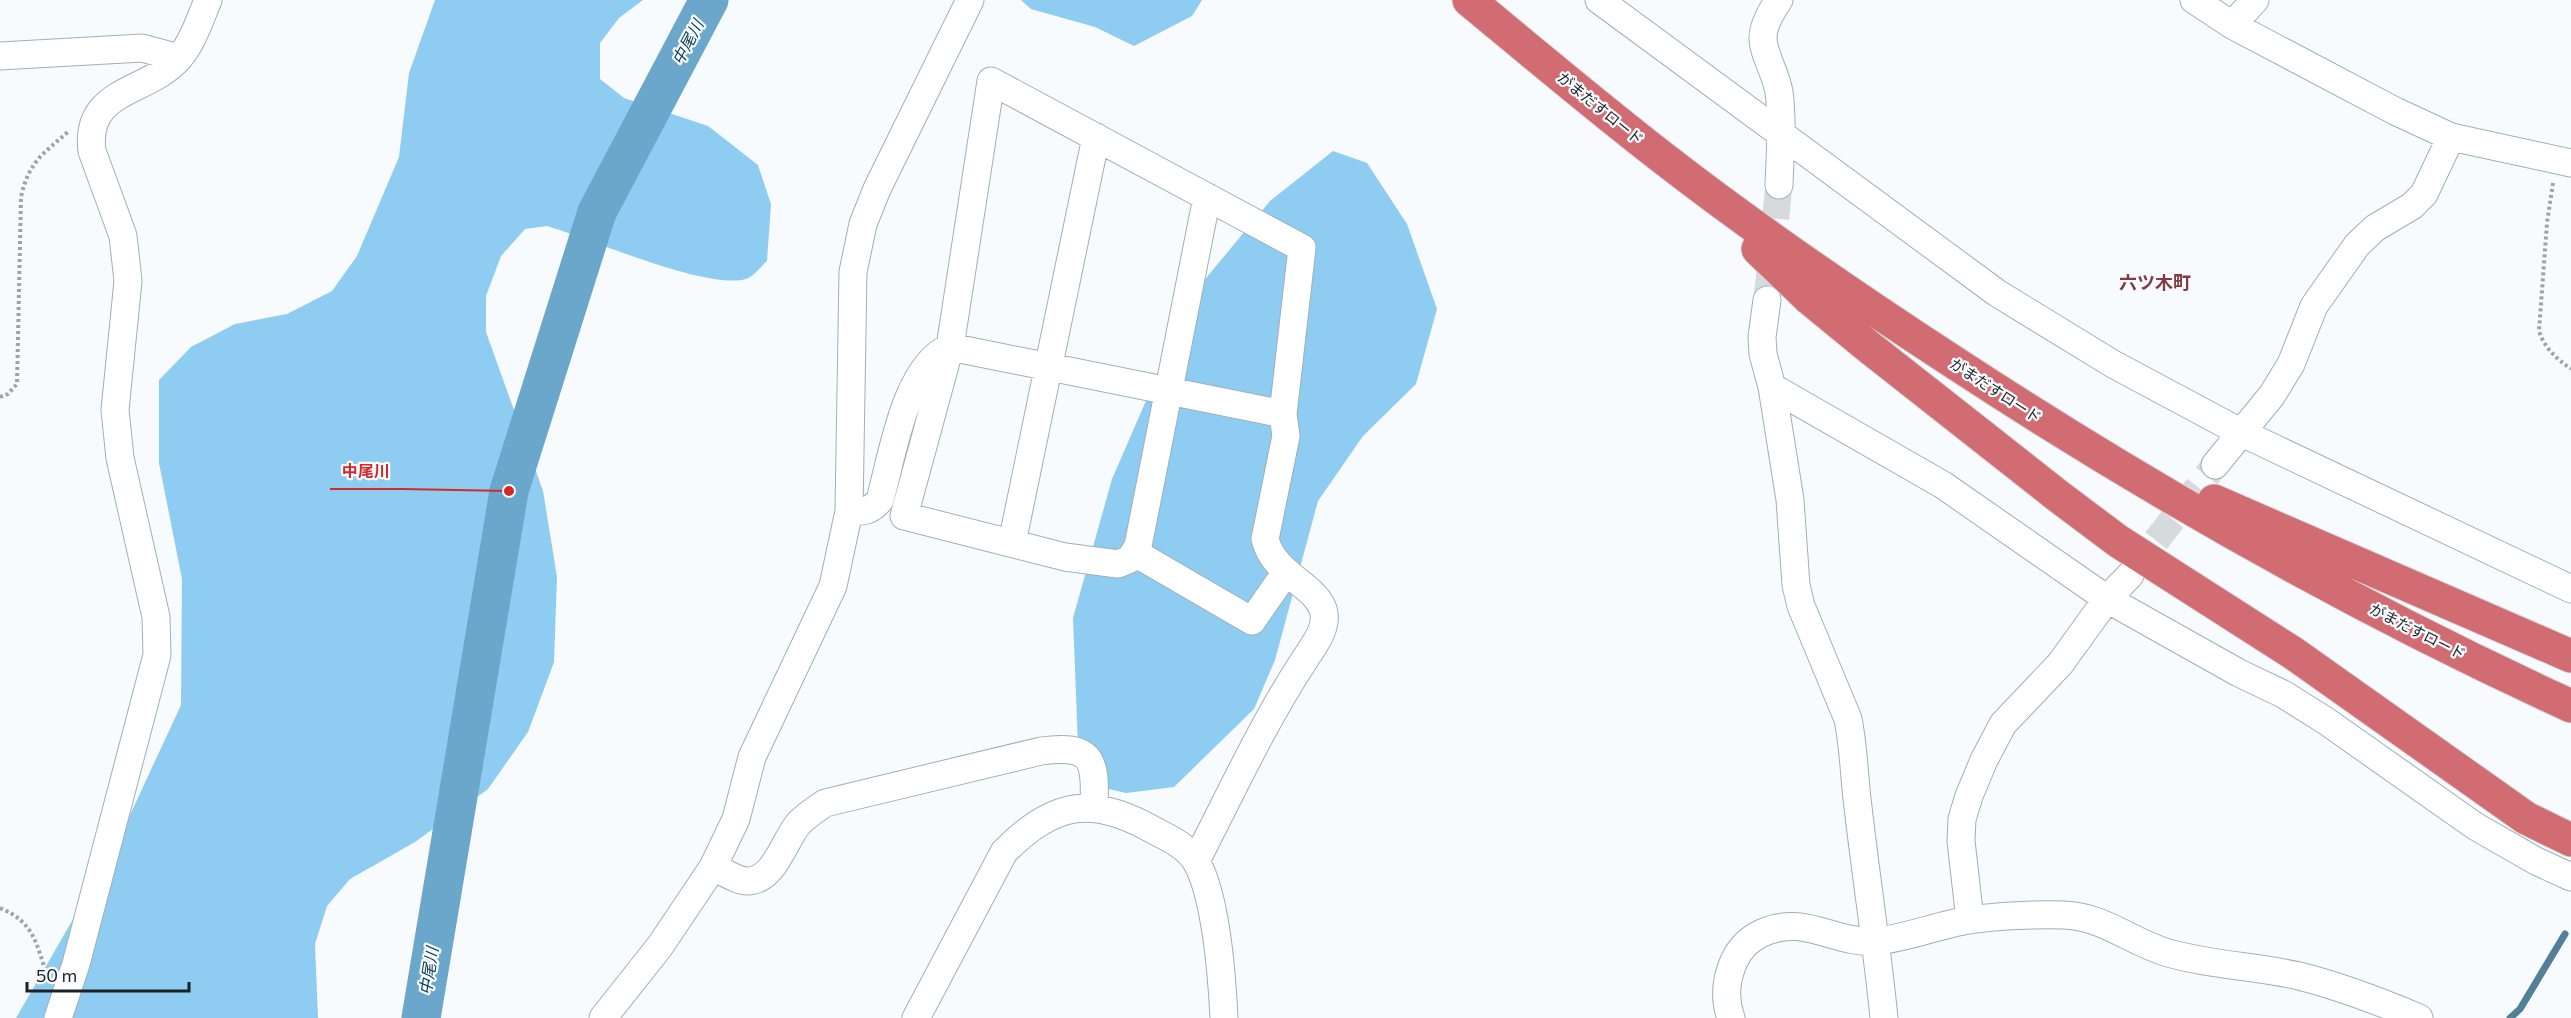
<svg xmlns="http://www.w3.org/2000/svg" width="2571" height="1018" font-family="Commissioner,'Noto Sans JP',sans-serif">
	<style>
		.forest { fill: #8eccf1 }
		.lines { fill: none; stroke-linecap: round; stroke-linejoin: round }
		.stream { stroke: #527f9a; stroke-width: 7 }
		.river { stroke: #6aa7cb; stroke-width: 39 }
		.minor-tunnel { stroke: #d6dadd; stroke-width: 27; stroke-dasharray: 27 14; stroke-linecap: butt }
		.minor-casing { stroke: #9db0bb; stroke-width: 29 }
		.highway-casing { stroke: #d6d7d8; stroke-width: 35 }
		.path { stroke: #9ea3a6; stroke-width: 4; stroke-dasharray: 3 3; stroke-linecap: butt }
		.minor { stroke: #fff; stroke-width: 27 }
		.highway { stroke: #d16c73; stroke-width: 33 }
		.labels { text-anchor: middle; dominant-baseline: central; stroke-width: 4.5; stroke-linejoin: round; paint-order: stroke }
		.street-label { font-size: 15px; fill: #1b2227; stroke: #f7fbfd }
		.water-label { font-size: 16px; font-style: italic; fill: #033952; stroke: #f7fbfd }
		.quarter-label { font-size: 18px; font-weight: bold; fill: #833b41; stroke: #f7fbfd }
		.leader { fill: none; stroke: #d62828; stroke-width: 2 }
		.callout-dot { fill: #d62828; stroke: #f7fbfd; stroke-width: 2 }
		.callout-label { font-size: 16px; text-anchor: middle; font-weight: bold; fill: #d62828; stroke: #f7fbfd; stroke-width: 4.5; stroke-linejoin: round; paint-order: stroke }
	</style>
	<rect width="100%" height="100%" fill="#f7fbfd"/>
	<path class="forest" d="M435 0H643L619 18 600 43V79L624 98 708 126 758 165 771 204 767 261C761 266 754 277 746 279 705 290 592 239 547 226L525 229 501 256 486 296V332L543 491 557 577 554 662 528 732 488 789 415 842 350 879 327 906 315 944 318 1018H16L117 843 181 705 182 579 159 463V380L191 347 235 324 287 314 332 291 357 256 399 157 409 73Z
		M1021 0H1202L1192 16 1134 46 1095 27 1031 9Z
		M1333 151 1367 163 1407 224 1437 309 1416 384 1363 436 1318 501 1275 660 1254 709 1174 787 1126 793 1095 786 1078 746 1073 618 1112 479 1192 295 1270 201Z"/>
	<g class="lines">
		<path class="stream" d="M2510 1018 2520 1009 2565 934"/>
		<path class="river" d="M421 1018 509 491 597 212 709 0"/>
		<path class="minor-tunnel" d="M1767 300 1779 185
			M2131 573 2215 465"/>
		<defs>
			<path id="minor" d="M1599 0 1997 293 2113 364 2240 432 2571 589
				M2194 0 2232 25 2395 111 2451 137 2571 163
				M2232 25 2255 0
				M0 56 142 48 179 58
				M1779 185C1780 154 1783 122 1779 92 1776 73 1763 54 1763 38 1763 25 1772 10 1779 0
				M1767 300 1762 337 1763 354 1772 387 1790 500 1796 585 1801 606 1848 719C1854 748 1854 777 1858 807 1866 877 1877 947 1884 1018
				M1772 387 1943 485 2107 599 2239 673 2283 694 2326 721 2475 826 2536 861 2571 877
				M2215 465 2272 395 2291 364 2314 306 2357 245 2375 228 2412 206 2424 194 2451 137
				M849 511C863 512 871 511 880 500 892 457 905 366 950 347L1283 414
				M1012 543 1096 137
				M1135 553 1252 621 1286 572
				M1196 861C1231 793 1263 723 1305 659 1314 645 1329 627 1323 609 1314 584 1274 575 1265 539L1286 436 1283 414 1302 248 991 81 950 347 904 516 1065 557 1118 564 1130 559 1138 546 1207 197
				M713 867C723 871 737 881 747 881 775 881 784 840 799 823 807 815 816 809 825 803L1041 751C1093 744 1096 760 1094 806
				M1970 920 1961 841 1962 819 1969 796 1984 760 2003 724 2060 664 2107 599 2130 575
				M58 1018 76 964 157 655 156 617 120 458 115 410 128 281 123 236 92 151C84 88 148 94 179 58 193 42 200 19 208 0
				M603 1018 660 946 713 867 736 819 752 757 833 586 849 511 853 272 863 224 877 189 970 0
				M916 1018 1004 852C1054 801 1093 795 1155 831 1171 839 1190 848 1198 865 1216 900 1222 977 1224 1018
				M1731 1018C1724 999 1726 979 1734 961 1740 948 1749 939 1762 933 1806 913 1834 945 1877 941 1908 938 1938 925 1969 920 1995 916 2039 914 2064 915 2102 916 2130 941 2165 952 2208 965 2255 966 2299 976 2339 986 2381 1002 2419 1018"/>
			<path id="highway" d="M1469 0C1533 53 1597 107 1663 158 1757 231 1855 298 1955 363 2152 492 2357 608 2571 706
				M1758 249 1809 298 1870 348 2058 496 2118 541 2293 653 2526 818 2571 840
				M2214 501 2571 656"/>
		</defs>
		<use href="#minor" class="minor-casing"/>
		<use href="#highway" class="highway-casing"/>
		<path class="path" d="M2553 183 2547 223 2539 331C2545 349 2556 358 2571 369
			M0 397 8 394 17 384 21 197C29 161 43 154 69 131
			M0 908C34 922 36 943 47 975"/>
		<use href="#minor" class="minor"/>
		<use href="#highway" class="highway"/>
	</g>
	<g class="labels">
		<g class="street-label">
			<text transform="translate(1601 108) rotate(39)">がまだすロード</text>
			<text transform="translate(1996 390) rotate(33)">がまだすロード</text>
			<text transform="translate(2418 631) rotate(27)">がまだすロード</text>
		</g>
		<g class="water-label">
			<text transform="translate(687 42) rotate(-62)">中尾川</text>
			<text transform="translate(428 971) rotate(-81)">中尾川</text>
		</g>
		<g class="quarter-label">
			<text x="2155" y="282">六ツ木町</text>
		</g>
	</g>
	<path class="leader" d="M509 491L402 489H330"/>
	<circle class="callout-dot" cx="509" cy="491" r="6"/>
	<g class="callout-label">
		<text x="366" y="477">中尾川</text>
	</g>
	<path d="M27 982v9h162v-9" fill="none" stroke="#1b2227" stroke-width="3"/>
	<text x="36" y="982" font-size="18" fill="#1b2227" stroke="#f7fbfd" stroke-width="4.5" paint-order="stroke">50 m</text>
</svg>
